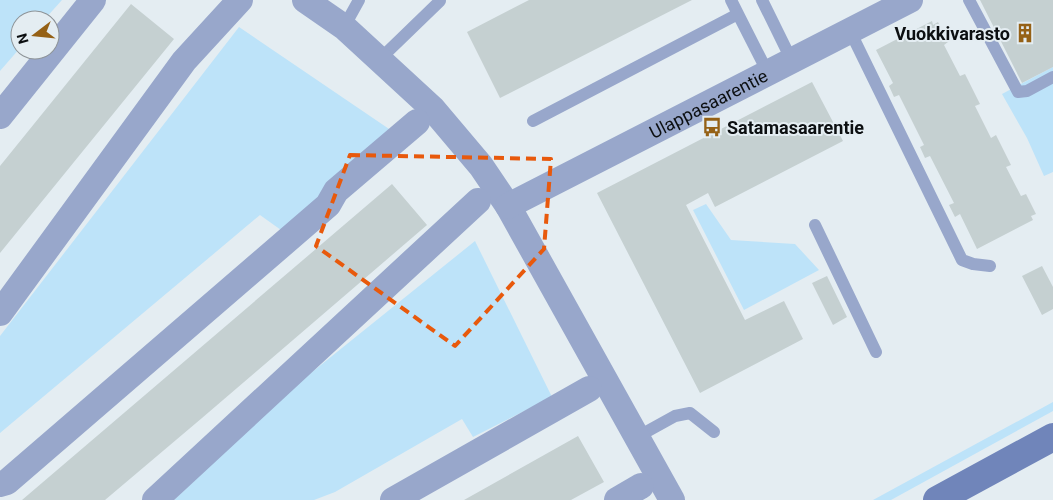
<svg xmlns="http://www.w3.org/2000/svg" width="1053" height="500" font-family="Roboto,sans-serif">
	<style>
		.green { fill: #bde3f9 }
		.building { fill: #c5d0d1 }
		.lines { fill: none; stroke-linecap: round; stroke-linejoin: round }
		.service { stroke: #98a7cb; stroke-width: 12 }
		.minor { stroke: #98a7cb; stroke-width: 26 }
		.secondary { stroke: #7085ba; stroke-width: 28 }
		.marked { fill: none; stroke: #e8590c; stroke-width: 4; stroke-dasharray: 10 6; stroke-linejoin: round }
		.labels { text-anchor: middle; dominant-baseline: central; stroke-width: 4; stroke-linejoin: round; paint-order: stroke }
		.poi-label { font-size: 18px; font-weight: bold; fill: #0c0f11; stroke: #e4edf2; text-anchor: end }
		.street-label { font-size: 18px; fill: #0c0f11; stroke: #e4edf2 }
	</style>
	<rect width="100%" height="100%" fill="#e4edf2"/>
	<path class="green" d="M0 0H62L44 20H20V48L0 71Z
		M239 27 395 133 281 230 260 215 0 433V336Z
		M1053 67V172L1044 176 1027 138 1002 94Z
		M706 204 731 240 795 244 819 270 744 310 693 210Z
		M475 241 552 397 473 437 462 419 335 492 314 500H174L291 389Z
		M1053 402V411L891 500H873Z"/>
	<path class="building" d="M529 0H692L500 98 467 32Z
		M980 0H1053V67L1022 83Z
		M131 4 174 39 0 253V166Z
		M932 21 933 25 938 22 948 42 944 45 960 76 965 74 980 104 975 106 991 138 996 135 1011 165 1006 167 1021 196 1026 194 1036 214 1031 216 1033 220 977 249 960 214 955 217 949 205 954 203 930 156 925 158 920 147 924 145 899 95 894 97 889 86 893 83 876 50Z
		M812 82 843 141 715 207 708 193 686 205 745 320 784 301 803 339 700 393 597 193Z
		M392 184 427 225 202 418 105 500H22Z
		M1042 266 1053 287V309L1042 315 1022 276Z
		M827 276 847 317 833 325 812 283Z
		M578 436 604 482 571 500H464Z"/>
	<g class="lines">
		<path class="service" d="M731 0 738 14
			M762 0 792 61
			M969 0 1018 92 1027 91 1053 77
			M344 27 359 0
			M850 31 962 260 973 264 990 266
			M379 60 440 1
			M533 121 738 14 768 73
			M815 225 876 352
			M637 437 675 416 690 413 714 432"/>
		<g class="minor">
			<path d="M305 0 344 27 432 108 481 166 508 206 672 500"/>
			<path d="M0 116 93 0"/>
			<path id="s1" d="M508 206 910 0"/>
			<path d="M0 313 184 61 240 0"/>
			<path d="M0 484 7 482 328 205 336 191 417 122"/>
			<path d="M155 500 478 201"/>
			<path d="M393 500 589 389"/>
			<path d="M617 500 641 486"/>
		</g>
		<path class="secondary" d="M937 500 1053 437"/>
	</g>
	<path class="marked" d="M350 155 551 159 544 249 455 346 316 246Z"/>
	<defs>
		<symbol id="building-bare" viewBox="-9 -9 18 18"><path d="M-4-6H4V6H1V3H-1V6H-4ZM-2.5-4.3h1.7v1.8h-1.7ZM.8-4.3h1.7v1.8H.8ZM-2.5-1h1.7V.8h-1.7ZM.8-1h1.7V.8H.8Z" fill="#956116" stroke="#e4edf2" stroke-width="2.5" paint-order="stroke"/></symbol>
		<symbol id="bus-bare" viewBox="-9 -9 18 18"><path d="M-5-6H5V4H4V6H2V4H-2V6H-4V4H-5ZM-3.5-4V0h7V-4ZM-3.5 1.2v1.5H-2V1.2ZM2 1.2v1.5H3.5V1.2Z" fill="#956116" stroke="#e4edf2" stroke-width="2.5" paint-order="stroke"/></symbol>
	</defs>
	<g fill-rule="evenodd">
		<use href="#building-bare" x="1011" y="19" width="28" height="28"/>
		<use href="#bus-bare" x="698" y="113" width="28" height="28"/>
	</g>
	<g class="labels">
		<g class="poi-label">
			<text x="1010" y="33">Vuokkivarasto</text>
			<text x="727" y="127" text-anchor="start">Satamasaarentie</text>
		</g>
		<g class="street-label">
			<text stroke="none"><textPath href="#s1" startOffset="225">Ulappasaarentie</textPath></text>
		</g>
	</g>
	<g transform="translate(35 35) rotate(254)"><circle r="24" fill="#e4edf2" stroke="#8e9498"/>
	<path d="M0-4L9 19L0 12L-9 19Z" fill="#956116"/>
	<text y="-8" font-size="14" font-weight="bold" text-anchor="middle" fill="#0c0f11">N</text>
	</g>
</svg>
